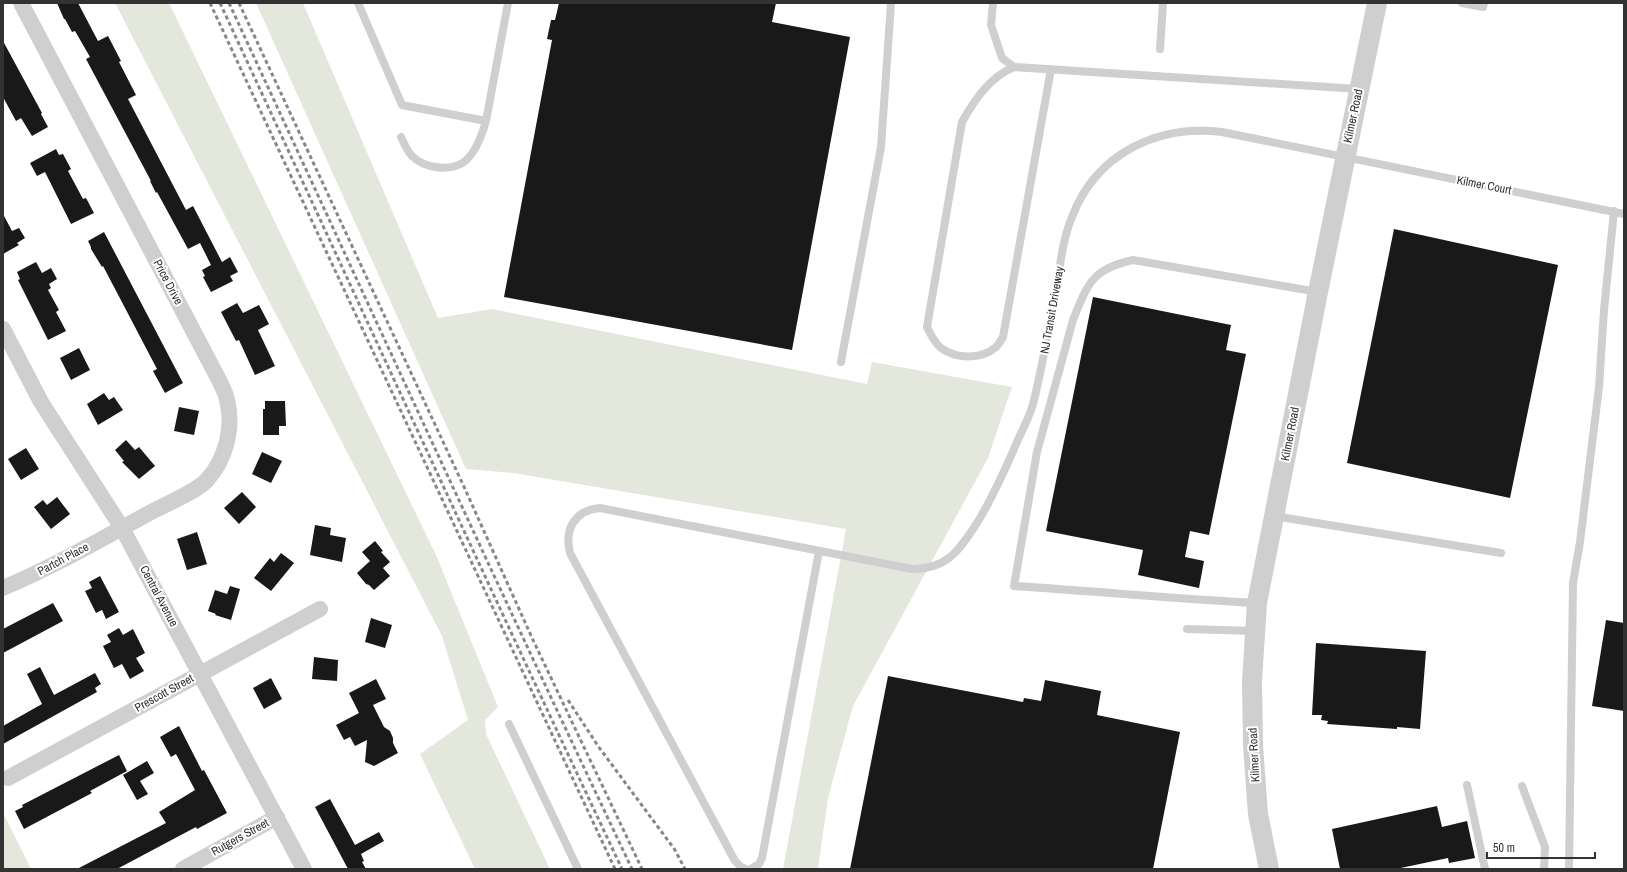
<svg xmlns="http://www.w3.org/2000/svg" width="1627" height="872" font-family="'Archivo Narrow',sans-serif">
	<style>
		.green { fill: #e4e8dc }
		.building { fill: #191919 }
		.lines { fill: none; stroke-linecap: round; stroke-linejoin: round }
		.service { stroke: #cfcfcf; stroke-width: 8 }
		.minor { stroke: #cfcfcf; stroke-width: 16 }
		.tertiary { stroke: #cfcfcf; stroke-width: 20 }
		.rail { stroke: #878787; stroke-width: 3; stroke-dasharray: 4 3; stroke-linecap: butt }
		.labels { text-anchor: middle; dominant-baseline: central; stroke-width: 4; stroke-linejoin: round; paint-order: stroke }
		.street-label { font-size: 12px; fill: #323232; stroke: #fff }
	</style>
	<rect width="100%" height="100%" fill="#fff"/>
	<path class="green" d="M115 3H169L436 555 498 707 485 720 486 734 550 869H475L420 754 468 720 442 636Z
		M256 3H303L438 318 492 309 867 384 872 362 1012 387 988 458 853 706 828 798 818 869H783L846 529 513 473 466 469Z
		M3 813 31 869H3Z"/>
	<path class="building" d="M57 3H78L98 41 108 36 121 61 119 62 136 95 128 99 186 210 193 206 222 262 230 257 238 272 230 276 233 281 211 292 203 277 205 276 202 270 211 265 200 243 188 249 157 192 156 193 150 181H151L86 59 90 57 75 31 72 32 65 19H64Z
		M559 3H776L772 22 850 37 792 350 504 297 552 40 547 39 551 20H555Z
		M3 41 42 113 41 114 48 127 32 136 21 118 16 121 3 97Z
		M56 149 59 155 63 154 71 169 68 171 83 199 86 198 94 213 71 224 45 172 37 176 30 163Z
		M3 214 12 231 19 228 25 238 17 243 19 245 3 254Z
		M1394 229 1558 265 1510 498 1347 463Z
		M104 232 183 383 165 393 153 371 157 369 103 266 102 267 91 249V247L88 241Z
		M36 262 42 273 51 268 57 279 49 284 51 288 48 290 59 310 56 312 66 331 48 340 18 280 20 279 17 272Z
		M1093 297 1231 325 1226 350 1246 354 1209 535 1190 531 1185 557 1204 561 1199 588 1138 575 1143 550 1046 531Z
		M237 303 243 313 259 305 269 324 258 330 275 366 255 375 239 340 236 341 221 312Z
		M79 348 90 370 71 380 60 358Z
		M104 393 109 400 114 397 123 410 98 425 87 404Z
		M265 401H285L286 426H279V435H263V409H265Z
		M179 407 199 411 194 435 174 431Z
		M126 440 135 450 139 447 155 466 139 479 122 462 124 461 115 450Z
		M26 448 39 469 21 480 8 459Z
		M262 452 282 461 271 483 252 474Z
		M242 492 256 507 239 524 224 508Z
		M57 497 70 514 51 529 34 507 43 500 47 505Z
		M315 525 331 528 330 535 346 538 342 562 310 555Z
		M197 532 207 564 187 570 177 539Z
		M375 541 383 551 381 552 390 562 383 568 390 576 374 590 369 585 366 584 357 573 370 561 362 552Z
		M281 553 294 563 271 591 254 578 270 558 274 562Z
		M100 576 119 612 106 619 102 610 96 613 85 591 92 588 89 582Z
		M230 586 240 589 231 620 215 615 216 614 208 611 215 590 227 594Z
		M53 603 63 621 3 653V629Z
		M371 618 392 625 385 648 365 642Z
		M1606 620 1624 623V711L1592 706Z
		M119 628 123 635 133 629 145 653 136 658 144 671 130 679 122 664 114 668 103 646 111 642 107 635Z
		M1316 643 1426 651 1420 729 1397 727V729L1327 724 1328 721 1321 720 1322 715H1312Z
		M314 657 338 660 337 681 312 679Z
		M40 667 54 695 95 673 101 684 95 688 97 692 3 744V726L42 704 27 674Z
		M888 676 1023 702 1024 698 1041 701 1045 680 1101 691 1097 715 1180 732 1153 869H850Z
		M271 678 282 699 264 709 253 688Z
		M376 679 386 699 373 705 384 727 390 731 393 738V743L398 753 374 766 365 762 367 740 355 746 350 737 344 740 336 725 359 713 349 693Z
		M179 726 202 771 204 770 227 813 197 829 196 827 117 869H77L166 823 159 812 195 790 176 754 171 757 160 737Z
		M119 755 127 771 90 791 92 793 24 829 15 811 23 807 22 805Z
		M147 761 154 773 140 781 148 794 137 800 123 775Z
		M330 799 355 845 379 832 384 841 361 854 364 861 362 862 366 869H348L315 807Z
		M1437 806 1442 827 1467 821 1475 858 1449 863 1448 858 1396 869H1340L1332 829Z"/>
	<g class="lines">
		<path class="service" d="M358 3 402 105 486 121 508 3
			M993 3 991 25 1002 58 1014 67 1359 89
			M1462 3 1483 7 1484 3
			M1160 49 1163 3
			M1014 67C990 77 975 99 962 122L927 327C931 335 934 342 941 348 956 359 981 360 996 347 999 344 1001 340 1003 337L1051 69
			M401 137C404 143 407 151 412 156 424 168 449 172 464 162 476 153 482 135 486 121
			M841 362 881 147 891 3
			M1274 516 1501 553
			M1257 603C1175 599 1095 591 1014 586L1037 452 1073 320C1088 283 1092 269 1133 260L1318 292
			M1187 629 1255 631
			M509 724 578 869
			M1467 785 1485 869
			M1522 786 1545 847 1544 869
			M746 869 741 867 735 861 570 553C564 529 575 510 600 508L912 569C948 569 959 550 977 523 993 497 1005 470 1017 442 1023 428 1031 415 1034 400 1044 360 1050 319 1058 278 1061 258 1064 236 1072 217 1096 154 1157 124 1222 132L1624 214
			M751 869 759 864 762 858 819 551
			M1569 869 1573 583 1580 542 1599 387 1604 310 1614 211"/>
		<path class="minor" d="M3 329 41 402 122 528 304 869
			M3 588C55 566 105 537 155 510 169 503 197 491 207 480 226 459 234 427 227 400 226 393 222 387 219 380L21 3
			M8 778 320 609
			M183 869 277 817"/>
		<path class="tertiary" d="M1269 869 1258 814 1253 745 1252 681 1257 603 1318 292 1377 3"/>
		<path class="rail" d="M210 3 615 869
			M220 3C354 292 486 581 622 869
			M229 3C363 292 495 581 632 869
			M239 3 465 489 533 640 642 869
			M568 700 598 746 675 850 685 869"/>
	</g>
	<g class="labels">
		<g class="street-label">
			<text transform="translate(1353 116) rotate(-78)">Kilmer Road</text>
			<text transform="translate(1484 185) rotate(11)">Kilmer Court</text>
			<text transform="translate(168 282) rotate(62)">Price Drive</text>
			<text transform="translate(1052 310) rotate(-80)">NJ Transit Driveway</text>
			<text transform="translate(1290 434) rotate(-79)">Kilmer Road</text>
			<text transform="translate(63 559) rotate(-28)">Partch Place</text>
			<text transform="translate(159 596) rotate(62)">Central Avenue</text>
			<text transform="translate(164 693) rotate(-29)">Prescott Street</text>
			<text transform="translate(1254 755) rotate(-93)">Kilmer Road</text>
			<text transform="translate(240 837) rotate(-29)">Rutgers Street</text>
		</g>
	</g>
	<rect width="1627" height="872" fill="none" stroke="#323232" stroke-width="8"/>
	<path d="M1487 852v6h108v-6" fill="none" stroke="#323232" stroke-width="2"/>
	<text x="1493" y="852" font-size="12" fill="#323232" stroke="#ffffff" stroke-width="3" paint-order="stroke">50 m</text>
</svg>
